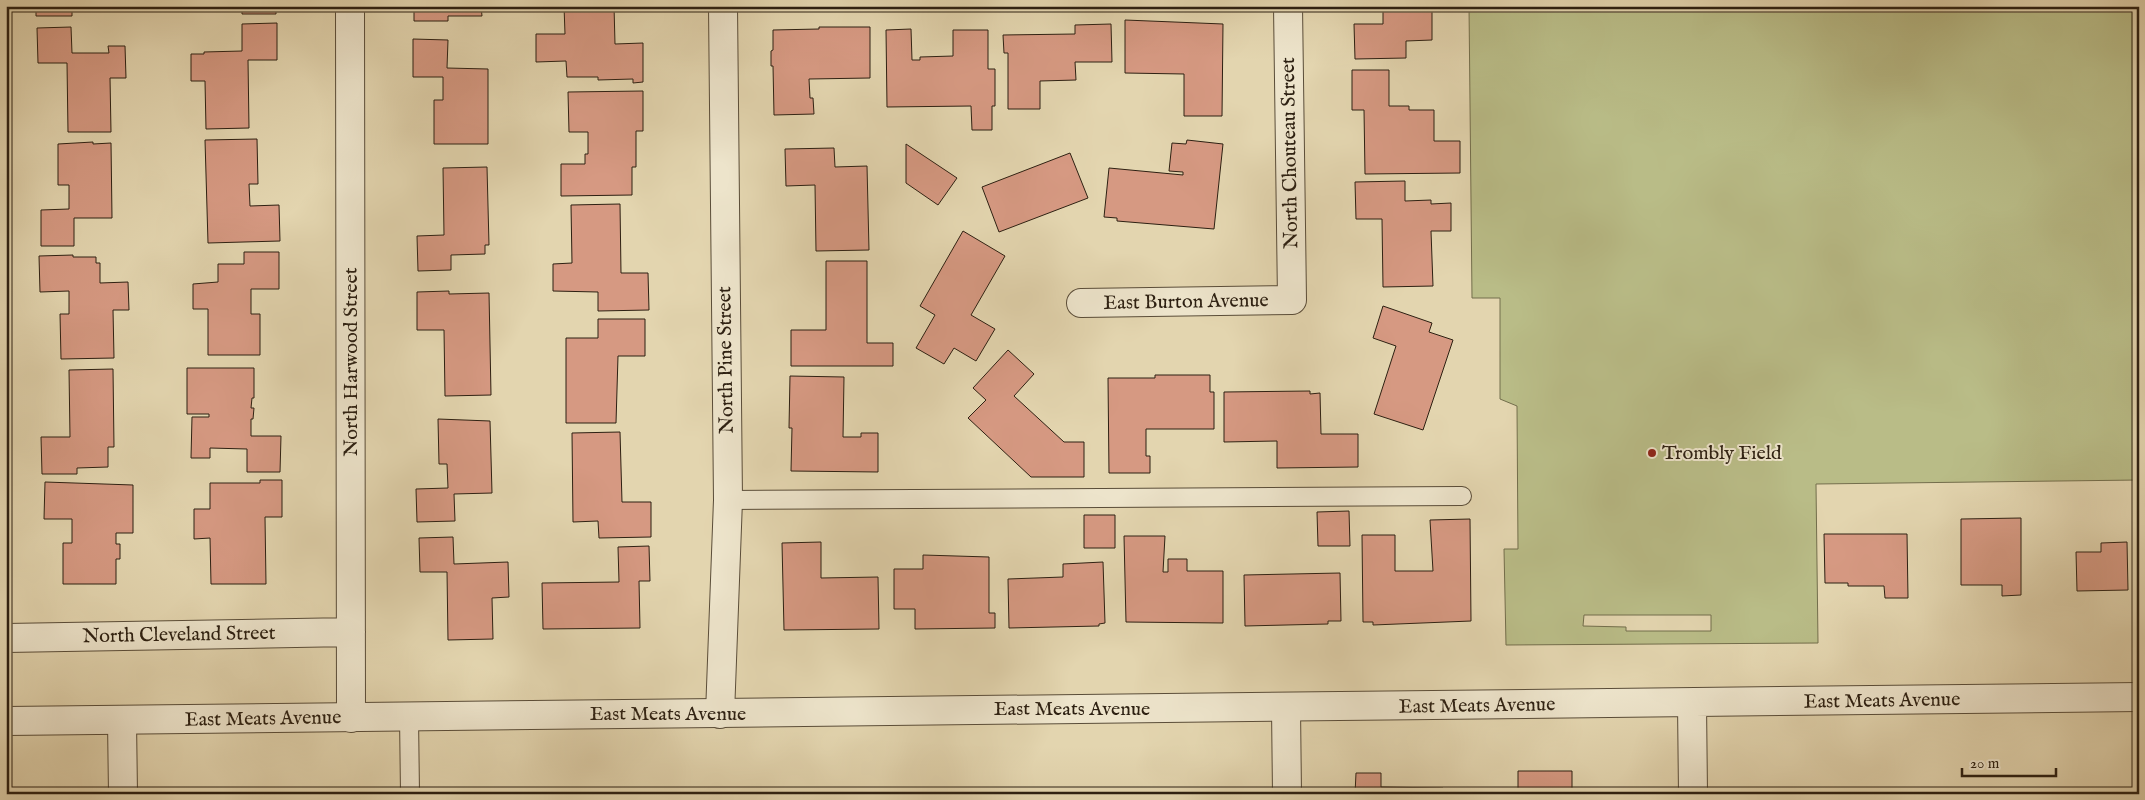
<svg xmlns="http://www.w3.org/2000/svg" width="2145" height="800" font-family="'IM FELL English',serif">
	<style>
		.green { fill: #b9bc87; stroke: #736e4c; fill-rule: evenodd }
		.building { fill: #d69982; stroke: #2d2012 }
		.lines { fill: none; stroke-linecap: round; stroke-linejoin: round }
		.service-casing { stroke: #5a4d39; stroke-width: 20 }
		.minor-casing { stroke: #5a4d39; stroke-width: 30 }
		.tertiary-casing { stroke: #5a4d39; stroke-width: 30 }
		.service { stroke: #ede4cb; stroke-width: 18 }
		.minor { stroke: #ede4cb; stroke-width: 28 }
		.tertiary { stroke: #ede4cb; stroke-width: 28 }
		.poi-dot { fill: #8f2418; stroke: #ede4cb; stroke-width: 2 }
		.labels { text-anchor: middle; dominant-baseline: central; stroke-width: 4; stroke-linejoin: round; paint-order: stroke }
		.street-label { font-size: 20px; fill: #2d2012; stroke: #ede4cb }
		.poi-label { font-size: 20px; fill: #2d2012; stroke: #ede4cb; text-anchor: start }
	</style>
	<rect width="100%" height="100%" fill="#e3d5af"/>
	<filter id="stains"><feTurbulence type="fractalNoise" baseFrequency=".004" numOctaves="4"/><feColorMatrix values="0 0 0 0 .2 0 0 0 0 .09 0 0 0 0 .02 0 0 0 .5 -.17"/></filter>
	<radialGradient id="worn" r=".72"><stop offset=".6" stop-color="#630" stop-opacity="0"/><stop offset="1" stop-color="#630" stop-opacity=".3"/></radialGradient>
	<path class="green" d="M1469 6H2139V480L1816 484 1818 643 1506 645 1504 549H1518L1517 406 1500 399V298H1472ZM1711 615V631H1626V627L1583 626 1584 615Z"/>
	<path class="building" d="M36 6H107V8H72V16H36Z
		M242 6H276V14H242Z
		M414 6H481L482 16H448V21H414Z
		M564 6H614L615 44 643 43V82L633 83V79L598 80V77H567L566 61 536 62V34H565Z
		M1383 6H1432V40L1406 41V58L1355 59 1354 24H1383Z
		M1125 20 1223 24 1222 116H1184V74L1125 73Z
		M277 23V60H248L249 128 206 129 205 81H191V54H204V52L242 51V24Z
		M1111 24 1112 62H1075L1076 80 1040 81V109H1008V53H1004L1003 35 1075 34V25Z
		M71 27 72 53H109L108 46H125L126 78H110L111 132H68L67 63H38L37 28Z
		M819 27H870V78L809 79 810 98H813L814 114 774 115 773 66H771V51L773 50V30L819 29Z
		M911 29 912 60H920V57L953 56V30H988V69H995V106H992V130H972L971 106 887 107 886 30Z
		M413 39 448 40 447 68 488 69V144H434V100H443V77H413Z
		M1352 70H1389V106H1409V110H1434V141H1460V173L1365 174 1364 110H1352Z
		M643 91V131H636V167H632V195L561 196V164H585V154H588V132H569L568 92Z
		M257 139 258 184H249L250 206 279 205 280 241 208 243 205 140Z
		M1187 140 1223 144 1214 229 1117 221V218L1104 217 1109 168 1183 175V172L1169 171 1172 143 1186 144Z
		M93 142V144L111 143 112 218H74V246H41V210L69 209V185H58V144Z
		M906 144 957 178 938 205 906 183Z
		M834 148 835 167 867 166 869 250 816 251 815 185 786 186 785 149Z
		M1070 153 1088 198 999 232 982 187Z
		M487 167 489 245H485V254L451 255V270L418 271 417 236 444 235 443 168Z
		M1405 181V201L1431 200V204L1451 203V231H1431L1433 286 1383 287 1382 219H1356L1355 182Z
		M620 204 621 273H648L649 310 598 311V292L553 291V264L572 263 571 205Z
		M963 231 1005 256 971 315 995 329 976 361 954 348 944 364 916 348 935 315 920 306Z
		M244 252H279V289H251V314H260V355H208V309H193V284L218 282V264H244Z
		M73 255V257H96V263H100V283L128 282 129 310H113L114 358 61 359 60 314H69V291L40 292 39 256Z
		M826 261H867V343H893V366H791V330H826Z
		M449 291V294L489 293 491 395 445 396 444 330H417V292Z
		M1383 306 1432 323 1429 332 1453 340 1423 430 1374 414 1396 346 1373 338Z
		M598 319H645V356H618L616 423H566V338H598Z
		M1008 350 1034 374 1014 396 1064 442H1084V477H1031L968 418 986 400 973 388Z
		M187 368H254V398H252L251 408H254L253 419H251V436H281L280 472H247V449L210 448V458H191L192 417H209V414H187Z
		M113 369 114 447H108V467L77 468V474H42L41 437H70L69 370Z
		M1155 375H1210V392H1214V429H1146V456H1150V473H1109L1108 378H1155Z
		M790 376 844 377 843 437H861V433H878V472L791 471 792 428H789Z
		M1310 391V394L1320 393 1321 434H1358V467L1277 468V441L1224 442V392Z
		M438 419 490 421 492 493 454 494 455 521 417 522 416 489 448 488 447 464H439Z
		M620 432 622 502H651V537L599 538 598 521 573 522 572 433Z
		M260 480H282V517H265L266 584H211L210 538 194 539V509H210V483H260Z
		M45 482 133 485V533H116V544H120V559H116V584H63V543H72V519H44Z
		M1349 511 1350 546H1318L1317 512Z
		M1084 515H1115V548H1084Z
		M2021 518V595L2002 596V585H1961V519Z
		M1470 519 1471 621 1373 625V622H1363L1362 535H1395V571H1433L1430 520Z
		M1824 534H1907L1908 598H1885L1884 586H1848V583H1825Z
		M1124 536H1165L1163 572H1168V559H1187V571H1223V623L1126 622Z
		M453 537 454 564 508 562 509 597 492 598 493 639 448 640 447 572H420L419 538Z
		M821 542V578L878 577 879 629 784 630 782 543Z
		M2127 542 2128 590 2077 591 2076 552H2101V543Z
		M649 546 650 581H639L640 628 543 629 542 583 619 582 618 547Z
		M923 555 989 557V613H995V628L915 629V609H894V569H923Z
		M1103 562 1105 623 1099 624V626L1009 628 1008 579 1063 577V564Z
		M1340 573 1341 621H1328V624L1245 626 1244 575Z
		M1518 771H1572V794H1518Z
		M1356 773H1381V787L1443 788V794H1355Z
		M1124 789H1178V794H1124Z
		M1871 789V794H1841V790Z
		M1800 791V794H1765V792Z
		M2109 791V794H2061V792Z"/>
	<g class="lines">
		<defs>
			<path id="service" d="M728 500 1462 496
				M409 716 410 794"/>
			<path id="minor" d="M350 6 351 718
				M1081 303 1292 300 1288 6
				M6 638 351 632
				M1286 708 1287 794
				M720 714 728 500 723 6
				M122 721 123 794"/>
			<path id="tertiary" d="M1692 703 1693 794
				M6 721 2139 697"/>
		</defs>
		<use href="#service" class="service-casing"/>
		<use href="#minor" class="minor-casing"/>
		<use href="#tertiary" class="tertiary-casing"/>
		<use href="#service" class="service"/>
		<use href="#minor" class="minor"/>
		<use href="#tertiary" class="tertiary"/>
	</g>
	<circle class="poi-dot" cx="1652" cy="453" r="5"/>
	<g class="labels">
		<g class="street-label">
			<text transform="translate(1290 153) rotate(-91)">North Chouteau Street</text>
			<text transform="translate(1186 302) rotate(-1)">East Burton Avenue</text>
			<text transform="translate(726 360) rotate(-91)">North Pine Street</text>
			<text transform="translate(351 362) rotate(-90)">North Harwood Street</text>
			<text transform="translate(179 635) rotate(-1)">North Cleveland Street</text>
			<text transform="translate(1882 701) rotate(-1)">East Meats Avenue</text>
			<text transform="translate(1477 706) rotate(-1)">East Meats Avenue</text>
			<text x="1072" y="709">East Meats Avenue</text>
			<text x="668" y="714">East Meats Avenue</text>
			<text transform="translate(263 719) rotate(-1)">East Meats Avenue</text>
		</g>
		<g class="poi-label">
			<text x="1662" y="453">Trombly Field</text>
		</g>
	</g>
	<rect width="2145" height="800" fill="none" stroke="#e3d5af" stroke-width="25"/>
	<rect x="8" y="8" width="2130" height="785" fill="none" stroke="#2d2012" stroke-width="2.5"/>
	<rect x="12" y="12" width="2120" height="775" fill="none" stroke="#2d2012"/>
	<path d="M1962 768v8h94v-8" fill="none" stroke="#2d2012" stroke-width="2.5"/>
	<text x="1970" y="768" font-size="15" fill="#2d2012" stroke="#ede4cb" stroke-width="4" paint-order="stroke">20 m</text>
	<rect width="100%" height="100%" filter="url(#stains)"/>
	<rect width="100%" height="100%" fill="url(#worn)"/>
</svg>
